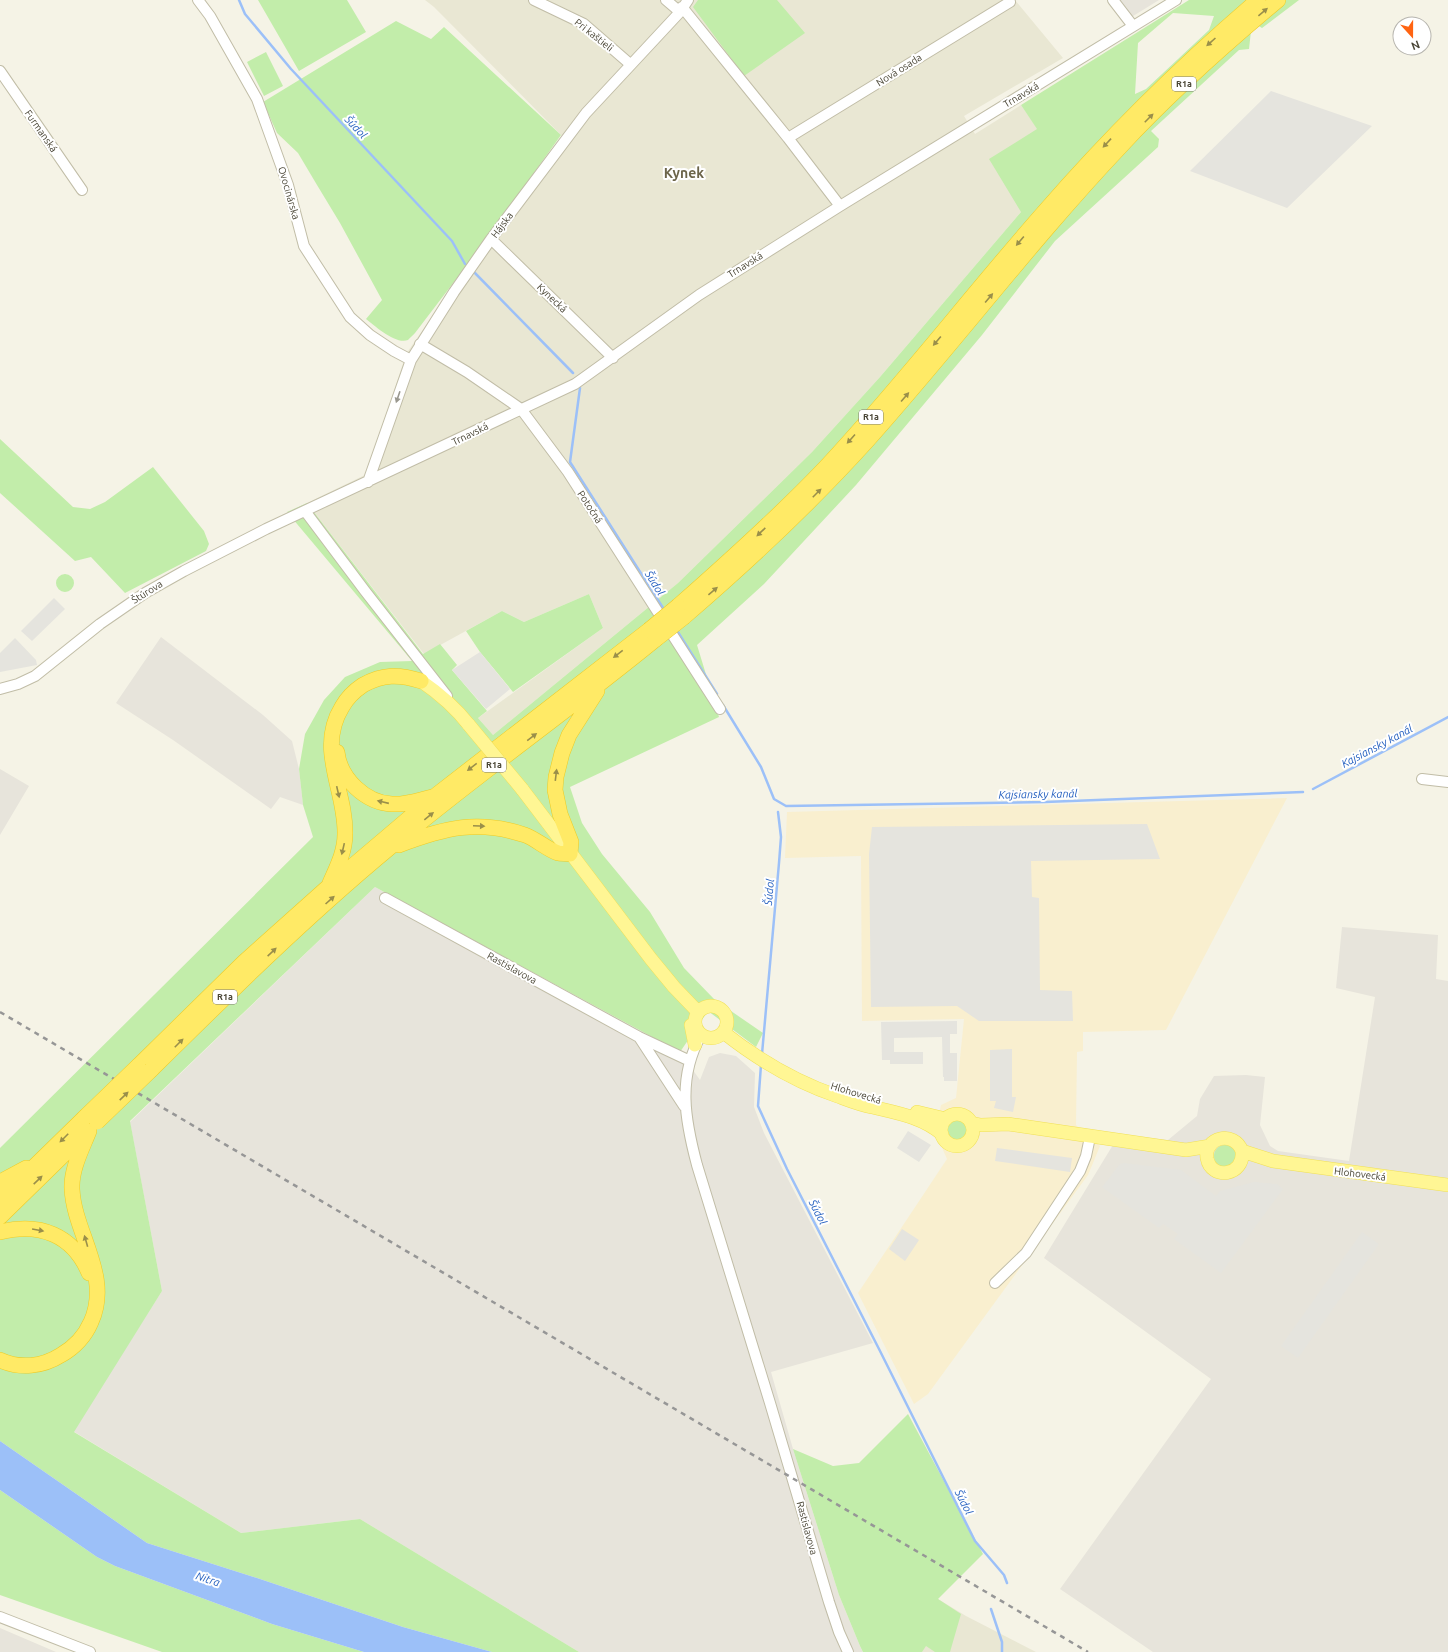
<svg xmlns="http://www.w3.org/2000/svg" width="1448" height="1652" font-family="Ubuntu,sans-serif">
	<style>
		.residential { fill: #e9e7d3 }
		.commercial { fill: #f9efcf }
		.industrial { fill: #e7e4db }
		.green { fill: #c2edaa; fill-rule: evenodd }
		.parking { fill: #e5e4de }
		.water { fill: #9cc0f8 }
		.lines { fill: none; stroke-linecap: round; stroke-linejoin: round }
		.stream { stroke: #9cc0f8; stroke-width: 2.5 }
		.minor-casing { stroke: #c1bda7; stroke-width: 12 }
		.major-casing { stroke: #f0e058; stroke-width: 14 }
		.highway-casing { stroke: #edcb27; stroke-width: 16 }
		.minor { stroke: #fff; stroke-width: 10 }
		.major { stroke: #fff694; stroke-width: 13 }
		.highway { stroke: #ffea66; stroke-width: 15 }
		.rail { stroke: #969696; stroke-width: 2.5; stroke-dasharray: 5 5; stroke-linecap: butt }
		.major-bridge-casing { stroke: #f0e058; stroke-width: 14; stroke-linecap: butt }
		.highway-bridge-casing { stroke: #edcb27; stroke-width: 16; stroke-linecap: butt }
		.major-bridge { stroke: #fff694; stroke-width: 13 }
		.highway-bridge { stroke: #ffea66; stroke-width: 15 }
		.oneway { fill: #9a8f4a }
		.oneway2 { fill: #9a988f }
		.labels { text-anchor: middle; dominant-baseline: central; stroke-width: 4; stroke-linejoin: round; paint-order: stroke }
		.shield { fill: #fff; stroke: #7f7c71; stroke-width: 1 }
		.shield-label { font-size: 9px; font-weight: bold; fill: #484434 }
		.street-label { font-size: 10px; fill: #484434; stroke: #fff }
		.water-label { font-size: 11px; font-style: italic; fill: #225ebf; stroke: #fff }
		.district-label { font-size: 14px; font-weight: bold; fill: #6c654a; stroke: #fff }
	</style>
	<rect width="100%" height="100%" fill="#f5f3e6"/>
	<path class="residential" d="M425 0H1015L1063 58 964 116 975 134 1021 105 1062 164 880 377 812 452 678 583 493 735 478 718 603 628 589 594 524 622 502 611 424 654 307 503 367 474 406 354 459 278 562 136 434 7Z
		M938 1599 966 1616 1036 1652H891Z"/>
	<path class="commercial" d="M1287 798 1166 1030 1083 1032V1051L1077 1052 1076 1125 1100 1146 1088 1175 928 1394 914 1404 858 1293 947 1159 935 1132 941 1105 956 1098 964 1019 862 1021 861 856 785 858 787 812Z"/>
	<path class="industrial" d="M1108 0H1159L1125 21Z
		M161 637 263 715 292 741 299 769 303 805 280 797 271 809 173 740 116 703Z
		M0 769 29 786 0 835Z
		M375 887 680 1052 700 1080 709 1057 720 1053 736 1056 755 1073 754 1107 764 1133 873 1343 771 1372 793 1449 839 1595 860 1646 863 1652H579L360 1519 241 1533 73 1431 162 1291 130 1122Z
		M1342 927 1438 935 1436 979 1448 981V1652H1153L1060 1589 1211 1379 1044 1258 1119 1135 1168 1140 1197 1116 1200 1099 1214 1076 1246 1075 1265 1077 1260 1125 1270 1146 1278 1151 1349 1161 1375 997 1336 988Z
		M0 1628 56 1652H0Z"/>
	<path class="green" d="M258 0H347L366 32 299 71Z
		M698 0H777L805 33 744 76 693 7Z
		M1189 0H1299L1262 28 1252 22 1249 49 1239 50 1151 131 1159 139 1158 147 1055 241 982 335 856 485 764 584 697 645 719 717 570 787 582 823 602 854 650 912 684 968 715 1000 763 1033 756 1047 708 1011 680 1052 375 887 130 1121 162 1291 74 1432 241 1533 360 1519 579 1652H492L403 1627 260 1579 147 1543 0 1441V1148L313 837 303 805 299 769 305 734 324 700 345 677 380 662 412 661 287 512 307 503 423 654 440 644 457 665 452 670 487 711 478 718 493 735 678 583 812 452 880 377 1021 212 989 159 1037 129 1021 105ZM1173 13 1214 16 1209 30 1146 89 1135 94 1138 43Z
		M396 21 431 39 444 27 561 135 486 240 415 333C413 335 410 338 408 340 396 345 375 326 366 319L382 300 340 223 317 185 298 153 277 133 263 102Z
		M266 52 283 86 264 96 247 62Z
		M0 439 73 507 90 509 105 502 153 467 204 531 209 544 206 551 125 593 91 557 75 561 0 493Z
		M56 583a9 9 0 1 1 18 0a9 9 0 1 1-18 0Z
		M589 594 603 628 513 692 480 652 466 631 502 611 524 622Z
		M947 1130a10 10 0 1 1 20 0a10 10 0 1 1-20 0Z
		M1214 1156a11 11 0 1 1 22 0a11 11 0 1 1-22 0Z
		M908 1414 983 1554 938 1599 961 1614 950 1652H935L926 1646 922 1652H863L860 1646 839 1595 793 1449 833 1466 859 1463Z
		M0 1490 97 1557 115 1566 272 1624 364 1652H162L0 1595Z"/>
	<path class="parking" d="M1271 91 1372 126 1287 208 1190 171Z
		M54 598 65 609 32 641 21 631Z
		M15 638 36 660 37 665 0 672V653Z
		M480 652 510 689 486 709 452 670Z
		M1147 824 1160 859 1031 861 1032 897 1039 898 1040 990 1072 991 1073 1021H979L957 1006 871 1007 869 854 872 827Z
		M957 1021V1034H950V1053H957V1081H944V1077H943L942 1037 894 1038V1052H923V1064H890V1060H882L881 1022Z
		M1012 1049V1097H1016L1013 1112 994 1108 996 1101H990V1050Z
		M908 1131 931 1145 919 1162 897 1148Z
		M997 1148 1072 1158 1070 1172 995 1161Z
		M1124 1163 1181 1170 1216 1196 1220 1191 1254 1182 1277 1184 1283 1189 1221 1273 1174 1239 1178 1234 1163 1224 1159 1228 1102 1187 1120 1164Z
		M902 1229 919 1240 905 1261 889 1249Z
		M1362 1232 1379 1244 1298 1358 1281 1346Z"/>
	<path class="water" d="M0 1441 147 1543 260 1579 403 1627 492 1652H364L272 1624 115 1566 97 1557 0 1490Z"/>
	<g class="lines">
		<path class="stream" d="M239 0 245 14 291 69 452 241 465 264
			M473 271 573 373
			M580 388 570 462 665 611
			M676 629 717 694
			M723 705 761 767 774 799 786 806 1045 802 1303 792
			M1313 789 1448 717
			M762 1054 779 863 781 837 778 812
			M761 1065 758 1106 787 1169 879 1349 975 1541 1004 1575 1007 1583
			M991 1609 1002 1642V1652"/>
		<defs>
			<path id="minor" d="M198 0 210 16 257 99 288 185 304 246 350 317 370 335 394 351 411 360
				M534 0 584 24 630 64
				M666 0 680 12
				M1113 0 1133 26
				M682 7 788 138 840 206
				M0 71 82 190
				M788 138 1010 2
				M491 239 613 358
				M420 344 467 372 521 409 568 472 720 709
				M368 482 411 360 454 292 491 239 586 113 680 12 688 0
				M305 511 365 591 447 696
				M0 689 18 684 35 676 100 624 145 593 184 571 266 529 575 384 699 295 840 206 1176 0
				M1422 779 1448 782
				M385 898 639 1037 690 1061
				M701 1035C677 1078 685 1120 697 1165L770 1403 829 1602 839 1632 848 1652
				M639 1037 684 1106
				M995 1283 1026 1253 1080 1171 1086 1156 1090 1137
				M0 1617 90 1652"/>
			<path id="major" d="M421 681C440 694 455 707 469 725
				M522 789 651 959 674 987 698 1012
				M695 1022a16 16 0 1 1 32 0a16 16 0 1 1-32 0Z
				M691 1025 695 1045
				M723 1032C757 1059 796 1082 837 1096 848 1100 860 1105 872 1107 897 1113 922 1117 942 1134
				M917 1112 946 1119
				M941 1130a16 16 0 1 1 32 0a16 16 0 1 1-32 0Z
				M971 1123 981 1125 1008 1124 1186 1150 1210 1146
				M1242 1151C1245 1176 1211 1181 1207 1158 1204 1137 1234 1130 1242 1151L1273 1161 1448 1185"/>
			<path id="highway" d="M678 606C728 562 777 518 823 470 901 387 970 296 1045 211 1111 135 1182 65 1258 0
				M684 617C748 562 810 504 867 441 953 345 1031 241 1120 147 1169 94 1223 46 1278 0
				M337 752C340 779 366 803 392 804 406 805 419 800 432 797
				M399 845C444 828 478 819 525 835 536 839 548 850 558 853 561 854 566 853 570 854L571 842 560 814 555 790 556 777 562 753 569 735 597 691
				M330 883C337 867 345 852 345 834 346 790 316 749 342 707 347 698 354 691 363 685 383 674 399 674 421 681
				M138 1066 244 962 329 886 435 796 649 630
				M151 1070C228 994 305 918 388 849 475 776 568 711 656 639
				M0 1182 26 1168
				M0 1200 85 1117
				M0 1217 86 1133
				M0 1232C40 1222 73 1235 89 1273
				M0 1360C20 1369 42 1367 61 1355 75 1347 85 1336 91 1322 112 1276 74 1233 72 1189 71 1169 82 1149 89 1131"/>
		</defs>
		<use href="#minor" class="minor-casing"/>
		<use href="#major" class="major-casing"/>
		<use href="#highway" class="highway-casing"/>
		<use href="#minor" class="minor"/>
		<use href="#major" class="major"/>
		<use href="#highway" class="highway"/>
		<path class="rail" d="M0 1012 1088 1652"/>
		<defs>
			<path id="major-bridge" d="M469 725 522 789"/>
			<path id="highway-bridge" d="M649 630 678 606
				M656 639 684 617
				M85 1117 138 1066
				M97 1122 151 1070"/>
		</defs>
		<use href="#major-bridge" class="major-bridge-casing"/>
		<use href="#highway-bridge" class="highway-bridge-casing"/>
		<use href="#major-bridge" class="major-bridge"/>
		<use href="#highway-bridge" class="highway-bridge"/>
	</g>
	<defs><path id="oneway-solid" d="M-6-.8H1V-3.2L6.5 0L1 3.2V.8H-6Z"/></defs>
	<g class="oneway">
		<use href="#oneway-solid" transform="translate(1263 12) rotate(-40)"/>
		<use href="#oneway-solid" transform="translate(1211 42) rotate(138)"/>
		<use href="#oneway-solid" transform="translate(1149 118) rotate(-45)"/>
		<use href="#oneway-solid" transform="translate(1107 143) rotate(133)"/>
		<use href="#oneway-solid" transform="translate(1020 241) rotate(130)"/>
		<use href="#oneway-solid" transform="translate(989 298) rotate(-50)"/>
		<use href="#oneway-solid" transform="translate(937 341) rotate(130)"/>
		<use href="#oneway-solid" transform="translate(905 397) rotate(-49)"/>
		<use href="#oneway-solid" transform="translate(851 439) rotate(132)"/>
		<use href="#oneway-solid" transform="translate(817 493) rotate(-45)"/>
		<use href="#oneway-solid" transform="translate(761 532) rotate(136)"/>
		<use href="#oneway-solid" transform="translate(713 591) rotate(-40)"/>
		<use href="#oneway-solid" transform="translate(618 654) rotate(142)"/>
		<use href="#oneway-solid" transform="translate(532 737) rotate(-37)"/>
		<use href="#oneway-solid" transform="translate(472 767) rotate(142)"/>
		<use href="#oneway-solid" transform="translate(556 775) rotate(-83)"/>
		<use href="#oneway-solid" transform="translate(338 792) rotate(77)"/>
		<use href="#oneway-solid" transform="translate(383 802) rotate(-167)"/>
		<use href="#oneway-solid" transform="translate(429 816) rotate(-39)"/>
		<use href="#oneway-solid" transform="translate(479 826) rotate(2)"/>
		<use href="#oneway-solid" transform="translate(343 849) rotate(103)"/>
		<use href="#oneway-solid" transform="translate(330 900) rotate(-42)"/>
		<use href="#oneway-solid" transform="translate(272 952) rotate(-43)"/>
		<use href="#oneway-solid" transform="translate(179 1043) rotate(-45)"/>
		<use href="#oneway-solid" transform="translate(124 1096) rotate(-44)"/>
		<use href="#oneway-solid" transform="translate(64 1138) rotate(135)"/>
		<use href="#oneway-solid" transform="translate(38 1180) rotate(-44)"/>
		<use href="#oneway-solid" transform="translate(38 1230) rotate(10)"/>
		<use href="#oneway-solid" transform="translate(86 1241) rotate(-106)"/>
	</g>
	<use class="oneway2" href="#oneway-solid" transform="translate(398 397) rotate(109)"/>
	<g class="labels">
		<g class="shield">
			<rect x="1172" y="77" width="24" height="14" rx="3"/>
			<rect x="859" y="410" width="24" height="14" rx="3"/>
			<rect x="482" y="758" width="24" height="14" rx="3"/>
			<rect x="213" y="990" width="24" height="14" rx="3"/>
		</g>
		<g class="shield-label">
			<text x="1184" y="84">R1a</text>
			<text x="871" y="417">R1a</text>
			<text x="494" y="765">R1a</text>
			<text x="225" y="997">R1a</text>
		</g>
		<g class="street-label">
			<text transform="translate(594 35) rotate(38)">Pri kaštieli</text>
			<text transform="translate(899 70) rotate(-32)">Nová osada</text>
			<text transform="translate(1021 95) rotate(-31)">Trnavská</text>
			<text transform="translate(41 131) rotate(55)">Furmanská</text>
			<text transform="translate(289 193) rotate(74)">Ovocinárska</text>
			<text transform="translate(502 225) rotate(-53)">Hájska</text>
			<text transform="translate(745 265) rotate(-32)">Trnavská</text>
			<text transform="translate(552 298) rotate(44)">Kynecká</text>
			<text transform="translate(470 434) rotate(-26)">Trnavská</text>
			<text transform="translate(590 507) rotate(57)">Potočná</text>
			<text transform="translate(147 592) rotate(-32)">Štúrova</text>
			<text transform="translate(512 968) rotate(29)">Rastislavova</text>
			<text transform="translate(856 1093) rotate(17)">Hlohovecká</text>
			<text transform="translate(1360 1174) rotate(7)">Hlohovecká</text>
			<text transform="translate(807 1528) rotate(75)">Rastislavova</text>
		</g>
		<g class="water-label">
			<text transform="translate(356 127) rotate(47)">Šúdol</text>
			<text transform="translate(655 583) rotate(58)">Šúdol</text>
			<text transform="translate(1377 746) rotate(-28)">Kajsiansky kanál</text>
			<text transform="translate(1038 794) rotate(-1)">Kajsiansky kanál</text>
			<text transform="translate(769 892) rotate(-85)">Šúdol</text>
			<text transform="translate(818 1212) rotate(63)">Šúdol</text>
			<text transform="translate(964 1502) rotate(63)">Šúdol</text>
			<text transform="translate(208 1579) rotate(18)">Nitra</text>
		</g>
		<g class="district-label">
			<text x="684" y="173">Kynek</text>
		</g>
	</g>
	<g transform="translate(1412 36) rotate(159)"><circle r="19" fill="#ffffff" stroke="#b6b4ae"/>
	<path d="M0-3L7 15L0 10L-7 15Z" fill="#ff6412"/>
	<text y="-6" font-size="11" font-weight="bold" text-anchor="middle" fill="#484434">N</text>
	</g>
</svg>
